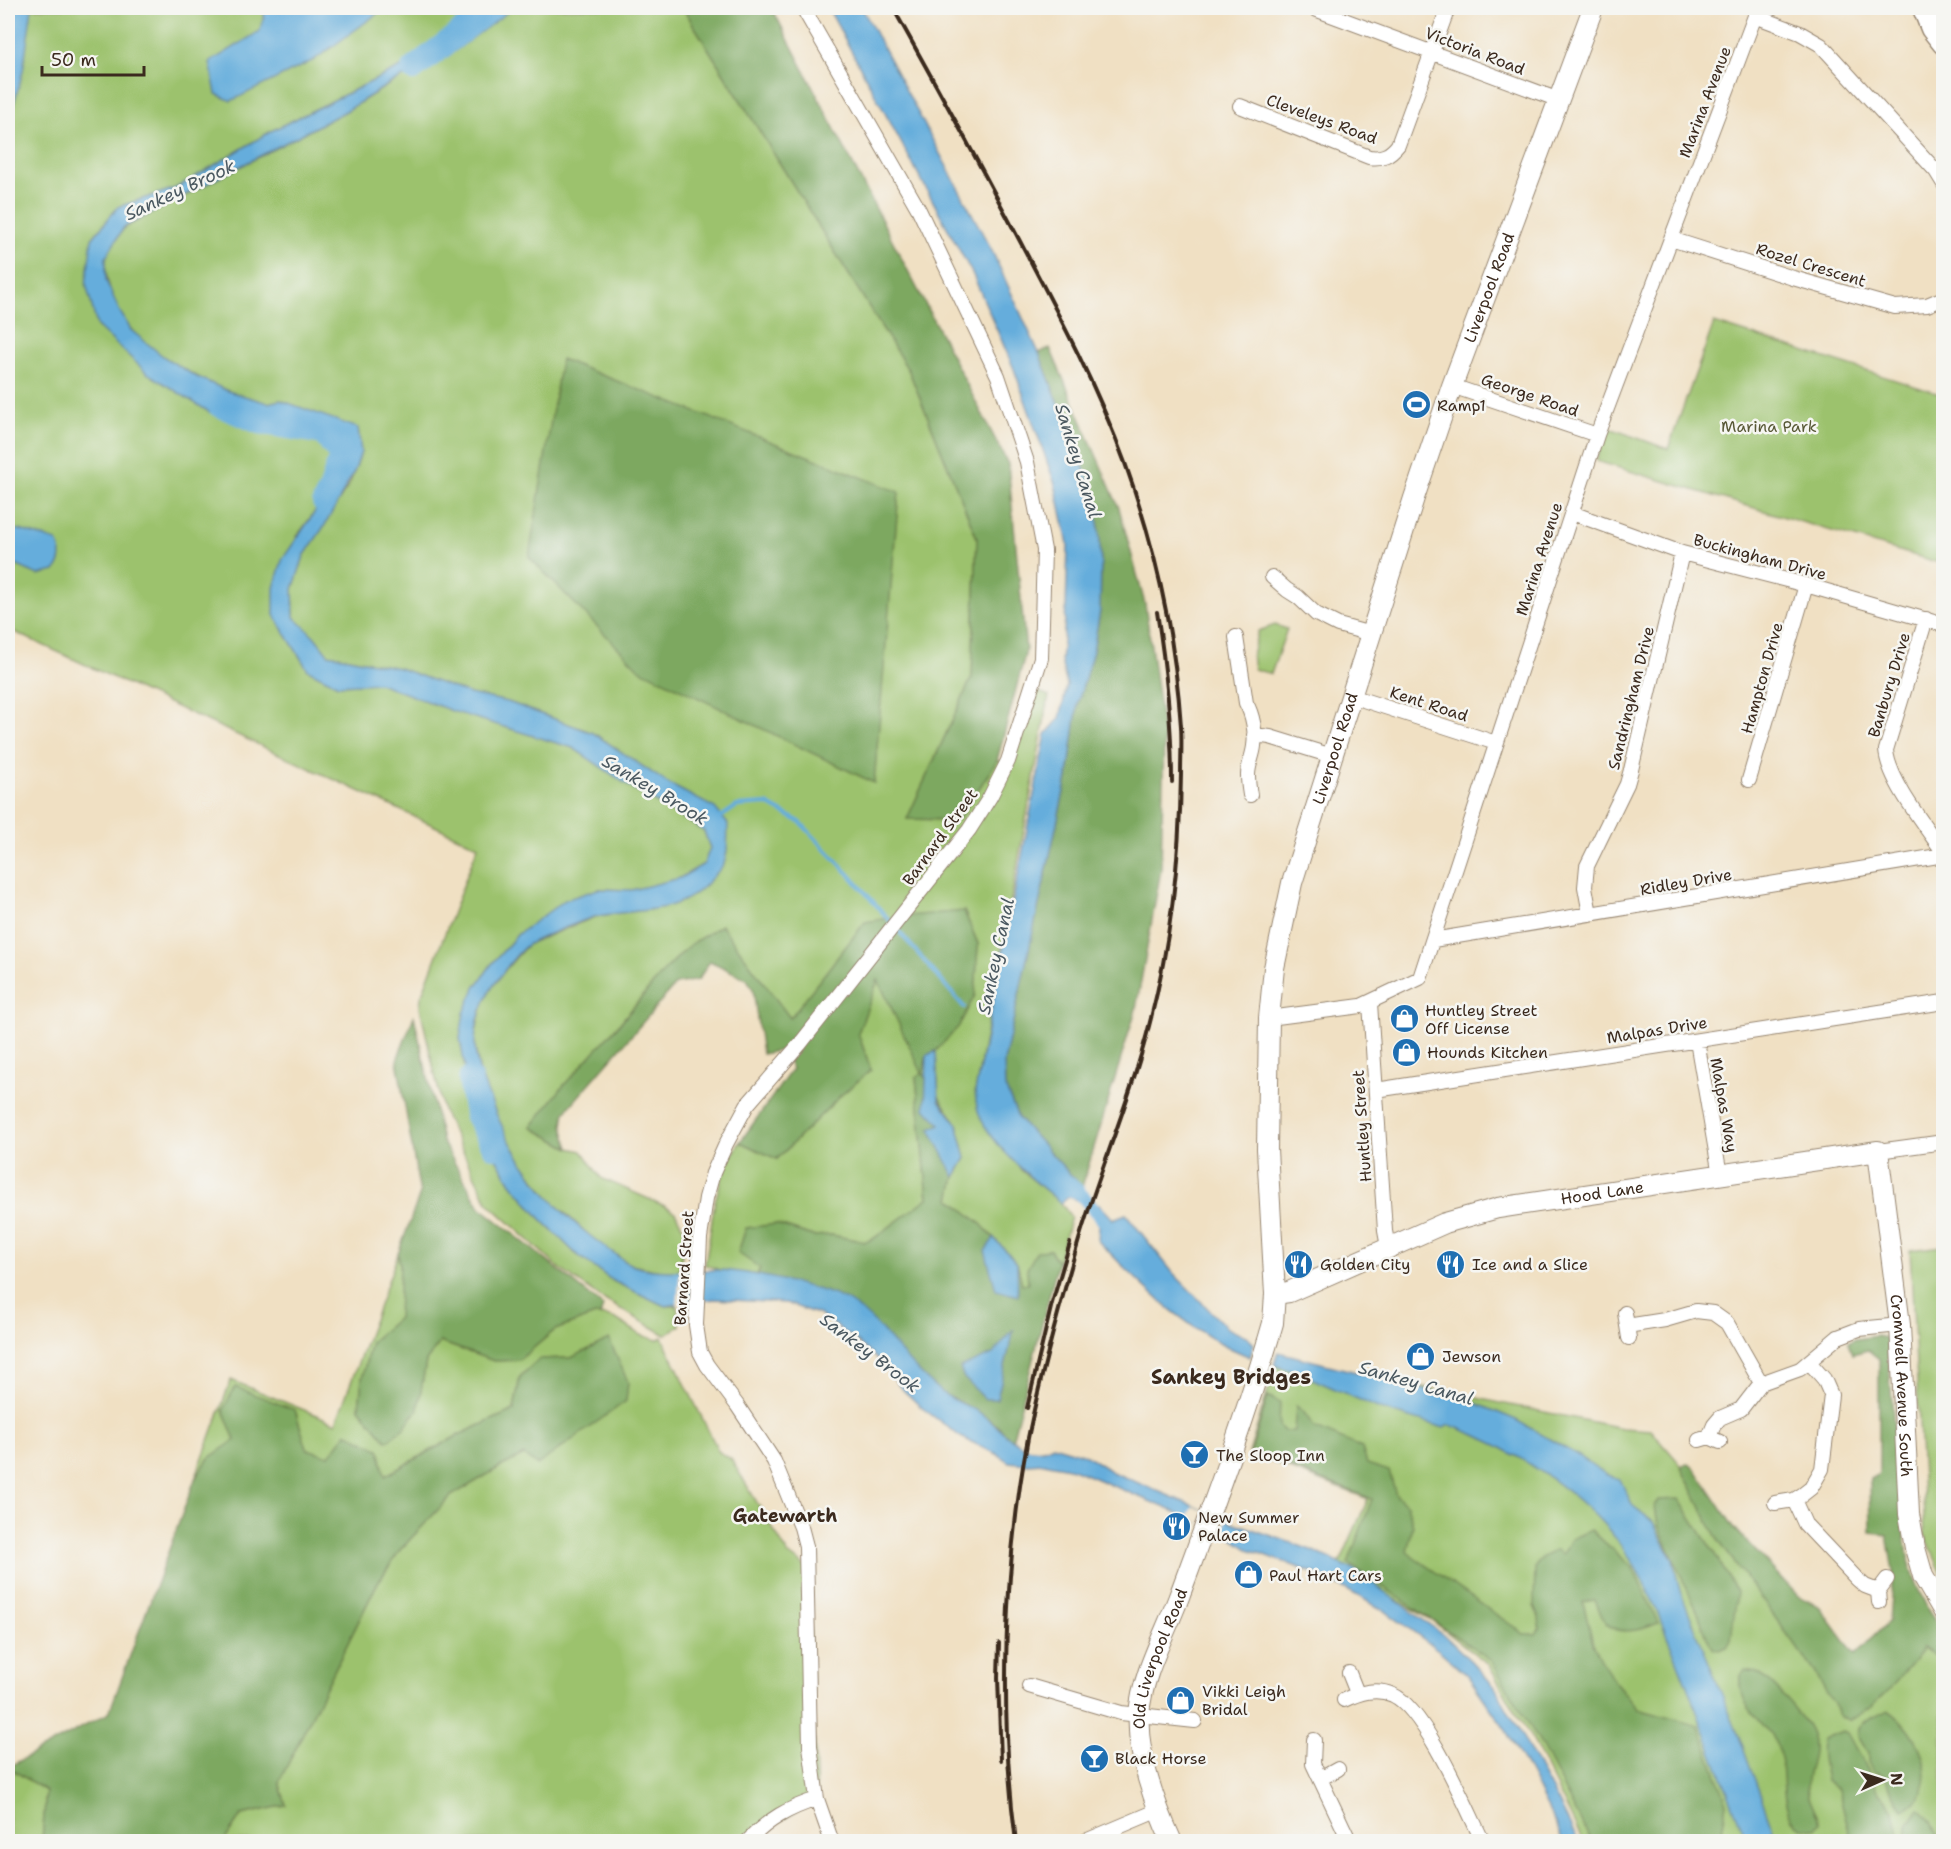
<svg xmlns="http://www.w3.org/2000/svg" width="1951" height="1849" font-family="'Shantell Sans',sans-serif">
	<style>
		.green { fill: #9cc26d; stroke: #6c7646; stroke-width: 1.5 }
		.forest { fill: #7da860; stroke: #5c693f; stroke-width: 1.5 }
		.water { fill: #65addc; stroke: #506c7d; stroke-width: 1.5 }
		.pier { fill: #f0e0c3 }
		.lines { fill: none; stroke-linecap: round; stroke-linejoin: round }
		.stream { stroke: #65addc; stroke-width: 4 }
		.canal { stroke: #65addc; stroke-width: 14 }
		.river { stroke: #65addc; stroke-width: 24 }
		.street-casing { stroke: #968570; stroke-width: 16 }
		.secondary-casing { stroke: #968570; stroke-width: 22 }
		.highway-casing { stroke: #968570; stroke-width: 27 }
		.street { stroke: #fff; stroke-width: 14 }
		.secondary { stroke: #fff; stroke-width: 20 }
		.highway { stroke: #fff; stroke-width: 24 }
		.rail { stroke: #3b2a1e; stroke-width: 4 }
		.labels { text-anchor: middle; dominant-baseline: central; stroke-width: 5; stroke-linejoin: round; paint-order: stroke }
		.street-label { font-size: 16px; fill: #3b2a1e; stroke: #f6f6f2 }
		.poi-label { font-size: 16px; fill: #3b2a1e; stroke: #f6f6f2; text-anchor: start }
		.park-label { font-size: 16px; fill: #585836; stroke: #f6f6f2 }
		.water-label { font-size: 18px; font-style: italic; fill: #4a5860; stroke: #f6f6f2 }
		.neighbourhood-label { font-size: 18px; font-weight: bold; fill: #3b2a1e; stroke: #f6f6f2 }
		.quarter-label { font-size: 20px; font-weight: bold; fill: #3b2a1e; stroke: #f6f6f2 }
	</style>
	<rect width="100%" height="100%" fill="#f6f6f2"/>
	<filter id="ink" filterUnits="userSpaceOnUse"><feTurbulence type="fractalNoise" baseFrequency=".0167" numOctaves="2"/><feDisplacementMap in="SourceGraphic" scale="12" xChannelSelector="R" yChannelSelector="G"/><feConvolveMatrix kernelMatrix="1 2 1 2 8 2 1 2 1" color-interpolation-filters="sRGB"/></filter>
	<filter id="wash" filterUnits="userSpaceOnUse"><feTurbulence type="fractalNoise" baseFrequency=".008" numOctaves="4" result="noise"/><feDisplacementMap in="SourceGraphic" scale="24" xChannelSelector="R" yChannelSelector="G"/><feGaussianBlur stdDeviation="1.35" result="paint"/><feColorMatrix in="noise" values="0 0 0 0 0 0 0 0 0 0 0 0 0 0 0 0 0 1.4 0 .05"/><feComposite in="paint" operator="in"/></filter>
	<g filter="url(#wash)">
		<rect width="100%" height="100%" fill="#f0e0c3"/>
		<path class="green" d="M8 8H486L481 15 446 45 275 129 176 188 118 207 92 239 97 326 273 422 318 432 338 446 339 467 314 513 297 536 274 615 308 670 338 685 379 683 453 711 573 748 635 790 704 831 710 848 704 864 680 878 661 884 632 890 598 889 518 934 491 965 475 988 460 1038 469 1093 488 1145 511 1183 540 1218 575 1253 613 1281 665 1306H677L680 1326 666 1335 603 1299 559 1268 488 1203 443 1111 420 1007 421 997 478 846 8 629Z
			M513 8H683L909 371 977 538 972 677 907 819 958 820 997 761H1008L1033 689 1049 696 975 1092 1021 1170 1061 1203 1071 1217 1058 1262 1050 1250 1028 1284H1022L1017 1263 979 1222 950 1199 955 1177 966 1158 957 1124 939 1100 938 1079 923 1073 916 1077 928 1198 873 1239 865 1242 832 1235 813 1236 776 1224 757 1275 720 1270 705 1265 715 1201 725 1167 740 1142 777 1159 840 1096 871 1070 858 1033 878 979 923 1072 927 1055 975 995 978 944 964 911 837 959 790 1019 721 926 691 944 665 970 531 1127 569 1148 582 1151 601 1178 667 1207 675 1212 688 1237 684 1244 679 1272 669 1273 631 1265 591 1237 553 1202 522 1163 501 1128 480 1073 474 1042 479 1018 486 995 506 969 528 944 595 917 618 913 724 864 714 808 669 784 593 733 508 702 470 694 399 668 328 654 313 636 294 617 293 589 304 556 350 483 356 467 361 452 358 429 280 400C276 401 271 403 267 403 233 399 149 355 130 328 116 309 104 283 106 259 107 249 119 236 124 228L346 111Z
			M1714 323 1943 395V564L1596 461 1607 427 1668 449Z
			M1275 625 1287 629 1271 674 1254 669 1252 655 1258 631Z
			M1943 1246H1944L1943 1577 1925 1535 1910 1250Z
			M398 1254 400 1264 399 1318 371 1342 362 1379 359 1408 387 1441 422 1383 426 1361 440 1342 494 1361 519 1360 555 1330 595 1315 606 1316 616 1319 641 1335 657 1340 662 1337 719 1452 731 1459 788 1554 807 1568 817 1799 747 1841H224L241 1815 286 1805 279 1782 377 1584 400 1550 451 1496 500 1467 524 1455 571 1358 539 1359 520 1377 514 1410 459 1435 385 1476 307 1449 295 1410H223L236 1440 209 1458 195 1479 231 1380 336 1423Z
			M1278 1357 1622 1428 1651 1430 1854 1667 1943 1641V1841H1583L1536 1746 1488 1664 1430 1619 1338 1567 1368 1499 1249 1453Z
			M8 1766 46 1791 42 1841H8Z"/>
		<path class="forest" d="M683 8H772L1008 464 1026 651 997 761 958 820 907 819 972 677 977 538 909 371Z
			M1050 348 1119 508 1145 604 1164 738 1161 870 1136 1009 1082 1187 1019 1119 1005 1087 1004 1062 1069 769 1078 702 1093 651 1100 611 1101 564 1099 528 1092 490 1039 353Z
			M561 359 899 492 874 783 639 669 529 557Z
			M964 911 978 944 975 995 959 1026 936 1051 927 1055 923 1073 957 1124 966 1158 955 1177 950 1199 979 1222 1017 1263 1022 1284H1028L1027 1269 1037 1251 1050 1250 1058 1262 1012 1441 997 1425 980 1413 942 1393 904 1359 876 1324 816 1289 757 1275 760 1268 738 1253 746 1228 776 1224 813 1236 831 1235 865 1242 873 1239 928 1198 916 1077 922 1073 878 980 858 1033 871 1070 840 1096 777 1159 740 1142 792 1069 783 1050 762 1054 753 989 747 979 710 961 698 980 676 984 565 1112 563 1126 569 1148 531 1127 564 1085 617 1027 665 970 691 944 721 925 790 1018 865 922 896 917Z
			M414 1016 442 1141 480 1207 603 1306 600 1316 595 1315 555 1330 519 1360 494 1361 440 1342 426 1361 418 1409 404 1428 387 1441 359 1408 362 1379 371 1342 398 1318 400 1264 398 1254 420 1194 397 1060Z
			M1876 1336 1887 1338 1898 1479 1908 1557 1916 1584 1929 1612 1943 1632V1661L1923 1648C1900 1676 1882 1705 1848 1721L1840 1717 1815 1672 1718 1540 1681 1468 1683 1465 1689 1464 1696 1470 1735 1529 1798 1596 1820 1607 1855 1655 1889 1621 1893 1571 1887 1535 1871 1533 1870 1479 1879 1474V1359L1868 1350 1852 1354 1848 1343 1856 1339Z
			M609 1339 628 1382 626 1401 537 1465 524 1455 500 1467 451 1496 400 1550 377 1584 279 1782 286 1805 241 1815 225 1840 226 1841H42L46 1791 8 1767 109 1713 195 1479 209 1458 235 1440 223 1410 235 1387 295 1410 307 1449 329 1456 347 1433 379 1449 385 1476 459 1435 514 1410 520 1377 539 1359 571 1358Z
			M1268 1396 1280 1403 1279 1426 1284 1431H1294L1296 1406 1303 1411 1314 1427 1362 1448 1367 1464 1389 1471 1396 1495 1407 1505 1413 1525 1407 1552 1524 1634H1536L1540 1628 1539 1617 1534 1606 1535 1567 1542 1557 1557 1550 1563 1554 1571 1539 1591 1530 1633 1568 1658 1623C1642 1630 1615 1638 1603 1619 1600 1613 1598 1606 1595 1600L1583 1602 1593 1644 1611 1677 1638 1709 1699 1726 1727 1803 1720 1841H1591L1540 1743 1491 1660 1348 1563 1372 1499 1251 1452Z
			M1679 1499 1713 1551 1737 1592 1731 1640 1727 1647 1720 1650 1714 1649 1709 1643 1698 1613 1658 1525 1655 1506 1659 1500Z
			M1746 1670C1749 1671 1753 1671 1755 1672 1773 1680 1807 1720 1812 1738 1817 1755 1805 1771 1807 1788 1808 1801 1816 1811 1820 1823L1816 1829C1807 1828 1798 1828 1792 1819 1778 1795 1788 1767 1776 1743 1762 1716 1738 1711 1741 1675Z
			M1888 1710C1919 1730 1947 1788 1903 1810L1883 1776 1873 1772 1868 1763V1753L1858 1736 1859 1728 1864 1722Z
			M1843 1731 1847 1733 1879 1791 1887 1800 1895 1816 1900 1841H1852L1838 1790 1826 1781C1825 1772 1817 1745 1825 1738 1830 1735 1838 1733 1843 1731Z
			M1919 1809 1932 1821 1940 1841H1908V1825Z"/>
		<path class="water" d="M8 8H32L23 71 8 125Z
			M266 8H385L314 60 231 101 216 94 210 62 260 31Z
			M486 8H513L448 56 389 84 346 111 124 227 106 257V280L119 310 131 330 164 357 195 376 228 391 268 403 280 400 358 428 361 452 355 470 325 525 304 556 293 589 294 617 314 636 328 654 399 668 470 694 508 702 593 733 669 784 715 808 728 824C727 836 729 852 724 863 721 870 713 876 709 881 679 916 639 908 598 916 586 919 540 937 529 944 518 951 507 967 499 978 485 996 476 1017 475 1041 474 1059 482 1079 489 1096 513 1159 549 1207 605 1247 614 1253 624 1262 634 1266 664 1275 689 1269 719 1270 747 1271 829 1288 851 1303 860 1309 870 1318 877 1325 898 1348 916 1372 940 1391 952 1401 968 1405 980 1413 1002 1427 1023 1462 1053 1445L1086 1455 1112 1472 1227 1520 1311 1550 1356 1571 1445 1636 1471 1661 1495 1687 1558 1801 1578 1841H1564L1531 1775 1505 1729 1468 1676 1441 1652 1385 1611 1322 1576 1248 1549 1223 1532 1073 1469 1044 1463 1027 1464 1009 1462 997 1454 961 1437 921 1407 900 1387 884 1365 853 1338 820 1315 786 1303 714 1299 665 1306 613 1281 575 1253 540 1218 511 1183 488 1145 469 1093 460 1038 464 1013 475 988 491 965 518 934 565 900 598 889 632 890 680 878 704 864 710 848 704 831 689 821 635 790 573 748 452 711 379 683 338 685 308 670 274 615V588L282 560 314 513 339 467 338 447 318 432 273 422 209 412 147 373 97 326 86 284 92 239 118 207 176 188 275 129 446 45 481 15Z
			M828 8H862L992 251 1039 353 1092 489 1099 528 1101 564 1100 611 1093 651 1078 702 1069 769 1004 1062 1005 1087 1019 1119 1082 1187 1078 1200 1069 1197 1061 1203C1036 1183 987 1142 978 1111 976 1105 976 1098 975 1092L1046 734 1060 718 1067 685 1061 661 1066 609 1068 544 1055 484 1014 369 973 275Z
			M9 529 20 530 57 541C62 553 63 560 55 571L38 575 18 566 8 564V531Z
			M936 1051 939 1100 957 1124 966 1158 955 1177 930 1129 940 1124 925 1108 927 1055Z
			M1099 1204 1113 1219 1126 1214 1174 1274 1227 1328 1248 1338 1254 1344 1250 1357C1185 1331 1146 1289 1098 1241L1099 1224 1093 1217Z
			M994 1238 1017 1263 1018 1296 996 1290 985 1251Z
			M1014 1329 997 1399H985L964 1378 960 1368 993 1354Z
			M1278 1352 1473 1402 1516 1420 1579 1456 1607 1475 1620 1479 1632 1505 1653 1522 1673 1560 1680 1591 1742 1744 1777 1841H1747C1723 1781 1700 1719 1676 1658 1661 1621 1648 1584 1625 1551 1588 1496 1512 1447 1450 1425L1444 1428 1380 1409 1306 1376 1274 1365Z"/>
		<path class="pier" d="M680 1269H685L682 1306H677Z
			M1193 1506 1227 1520 1223 1532 1188 1518Z"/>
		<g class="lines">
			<path class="stream" d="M718 819 737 806 767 804 800 822 849 874 891 922
				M896 928 964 1007"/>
			<path class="canal" d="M1066 1181 1078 1191 1106 1223"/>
			<path class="river" d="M413 69 492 8
				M219 405 259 422 323 433 341 455 331 488 324 502
				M470 1079 476 1114 494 1147"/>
		</g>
	</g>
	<g filter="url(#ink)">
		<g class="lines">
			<defs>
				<path id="street" d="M803 8 919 210 998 376 1027 462 1044 550 1041 658 1008 761 990 797 969 830 800 1044 747 1105 726 1144 713 1173 706 1198 700 1238 696 1325 700 1352 707 1365 737 1405 774 1461 801 1527 806 1546 810 1746 817 1799 832 1842
					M1312 8 1559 100
					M1755 16 1800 33 1821 45 1936 171 1944 184
					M1240 106 1369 157C1382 159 1390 155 1398 145L1448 8
					M1671 239 1793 278 1895 307 1927 305 1944 298
					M1452 386 1597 435
					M1572 513 1682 553 1806 585 1944 625
					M1272 577 1287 590 1298 597 1316 614 1338 625 1371 634
					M1926 619 1886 750C1888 780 1926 827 1944 853
					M1236 637 1246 703C1253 715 1256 733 1254 746 1253 756 1248 765 1248 775 1248 782 1249 789 1250 795
					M1351 696 1496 743
					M1254 735 1270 737 1332 756
					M1749 780 1806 585
					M1590 914 1585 887 1587 866 1627 784 1631 770 1682 553
					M1433 940 1944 855
					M1370 1003 1385 1231 1388 1247
					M1269 1018 1361 1006 1420 978 1597 435 1758 8
					M1697 1041 1720 1175
					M1376 1090 1944 1002
					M1878 1151 1944 1142
					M1625 1313 1629 1338
					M1627 1326 1665 1320 1696 1311 1713 1313 1727 1323 1761 1383
					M1709 1437 1714 1425 1720 1418 1741 1409 1761 1383 1800 1369 1838 1337 1859 1329 1900 1325
					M1699 1440 1709 1437 1720 1442
					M1794 1500 1805 1524 1857 1579 1865 1586 1878 1591
					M1775 1503 1794 1500 1802 1495 1811 1488 1822 1469 1831 1395 1824 1379 1809 1362
					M1879 1602 1878 1591 1887 1579
					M1349 1673 1357 1693
					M1029 1686 1121 1713 1195 1721
					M1344 1700C1359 1693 1376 1687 1393 1695 1425 1709 1466 1807 1483 1842
					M1314 1740 1313 1764 1350 1842
					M1320 1779 1338 1769
					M747 1842C768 1819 789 1808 817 1799
					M1083 1842 1159 1810"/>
				<g id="secondary">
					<path id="s1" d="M1275 1294 1289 1292 1445 1223 1498 1208 1878 1151 1900 1325 1909 1514 1915 1548 1923 1576 1944 1612"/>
					<path id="s2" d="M1172 1842C1156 1807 1136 1753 1139 1715 1142 1673 1166 1633 1180 1594 1213 1505 1247 1414 1273 1323L1275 1294 1267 1149 1269 1018 1274 968 1292 883 1414 498 1452 386 1593 8"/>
				</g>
				<path id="highway" d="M1925 8 1933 28 1944 42"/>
			</defs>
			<use href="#street" class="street-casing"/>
			<use href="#secondary" class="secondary-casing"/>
			<use href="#highway" class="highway-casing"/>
			<use href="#street" class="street"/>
			<use href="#secondary" class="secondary"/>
			<use href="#highway" class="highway"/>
			<path class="rail" d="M893 8C934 81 974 154 1013 228 1053 304 1095 381 1125 463 1155 546 1175 637 1181 726 1182 742 1181 758 1181 774 1180 857 1171 941 1150 1022 1132 1094 1103 1162 1081 1233 1061 1300 1042 1369 1028 1438 1004 1565 999 1714 1016 1842
				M1157 612C1166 669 1172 725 1172 782
				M1027 1408 1052 1303 1070 1243
				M999 1643 998 1678 1001 1760"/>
		</g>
	</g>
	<defs>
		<symbol id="stadium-disc" viewBox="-11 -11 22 22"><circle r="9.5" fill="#1f6fb2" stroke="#f6f6f2"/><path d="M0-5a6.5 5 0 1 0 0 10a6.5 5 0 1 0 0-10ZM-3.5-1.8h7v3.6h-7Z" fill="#fff"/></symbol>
		<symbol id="shop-disc" viewBox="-11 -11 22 22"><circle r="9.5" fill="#1f6fb2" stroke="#f6f6f2"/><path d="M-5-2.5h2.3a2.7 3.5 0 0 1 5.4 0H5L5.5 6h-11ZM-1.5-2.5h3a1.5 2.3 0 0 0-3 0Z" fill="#fff"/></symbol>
		<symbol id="restaurant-disc" viewBox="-11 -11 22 22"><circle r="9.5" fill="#1f6fb2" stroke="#f6f6f2"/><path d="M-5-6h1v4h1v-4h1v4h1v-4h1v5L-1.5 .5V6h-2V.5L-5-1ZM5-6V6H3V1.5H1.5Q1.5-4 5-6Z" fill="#fff"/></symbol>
		<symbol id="bar-disc" viewBox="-11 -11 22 22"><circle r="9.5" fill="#1f6fb2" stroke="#f6f6f2"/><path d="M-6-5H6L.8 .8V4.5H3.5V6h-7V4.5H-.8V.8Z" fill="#fff"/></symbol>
	</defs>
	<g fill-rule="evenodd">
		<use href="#stadium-disc" x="1400" y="388" width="33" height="33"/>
		<use href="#shop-disc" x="1388" y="1002" width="33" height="33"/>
		<use href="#shop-disc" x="1390" y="1036" width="33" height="33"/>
		<use href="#restaurant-disc" x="1282" y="1248" width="33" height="33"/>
		<use href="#restaurant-disc" x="1434" y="1248" width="33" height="33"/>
		<use href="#shop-disc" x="1404" y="1340" width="33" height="33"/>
		<use href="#bar-disc" x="1178" y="1438" width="33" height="33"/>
		<use href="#restaurant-disc" x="1160" y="1510" width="33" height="33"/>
		<use href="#shop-disc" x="1232" y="1558" width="33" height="33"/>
		<use href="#shop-disc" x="1164" y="1684" width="33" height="33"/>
		<use href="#bar-disc" x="1078" y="1742" width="33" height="33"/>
	</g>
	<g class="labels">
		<g class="street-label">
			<text transform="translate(1475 51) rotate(21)">Victoria Road</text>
			<text transform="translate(1705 102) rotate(-69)">Marina Avenue</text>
			<text transform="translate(1322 119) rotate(20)">Cleveleys Road</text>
			<text transform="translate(1811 265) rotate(17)">Rozel Crescent</text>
			<text stroke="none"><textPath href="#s2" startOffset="1617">Liverpool Road</textPath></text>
			<text transform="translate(1530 395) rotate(19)">George Road</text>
			<text transform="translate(1760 557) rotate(15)">Buckingham Drive</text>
			<text transform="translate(1539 559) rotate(-72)">Marina Avenue</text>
			<text transform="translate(1762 678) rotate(-74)">Hampton Drive</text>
			<text transform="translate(1889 685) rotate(-73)">Banbury Drive</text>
			<text transform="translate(1631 698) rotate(-76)">Sandringham Drive</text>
			<text transform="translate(1429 704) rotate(18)">Kent Road</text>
			<text stroke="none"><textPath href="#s2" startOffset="1131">Liverpool Road</textPath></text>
			<text transform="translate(940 837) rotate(-54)">Barnard Street</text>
			<text transform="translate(1686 882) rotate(-10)">Ridley Drive</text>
			<text transform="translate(1657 1030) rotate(-9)">Malpas Drive</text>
			<text transform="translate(1724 1105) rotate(80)">Malpas Way</text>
			<text transform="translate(1362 1126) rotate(-94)">Huntley Street</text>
			<text stroke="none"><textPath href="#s1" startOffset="345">Hood Lane</textPath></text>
			<text transform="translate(684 1268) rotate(-86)">Barnard Street</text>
			<text stroke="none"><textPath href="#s1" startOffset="860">Cromwell Avenue South</textPath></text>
			<text stroke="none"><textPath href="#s2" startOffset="192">Old Liverpool Road</textPath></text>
		</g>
		<g class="poi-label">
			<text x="1437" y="405">Ramp1</text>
			<text x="1425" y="1010">Huntley Street<tspan x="1425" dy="18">Off License</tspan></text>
			<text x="1427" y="1052">Hounds Kitchen</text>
			<text x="1320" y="1264">Golden City</text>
			<text x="1472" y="1264">Ice and a Slice</text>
			<text x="1442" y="1356">Jewson</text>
			<text x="1216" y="1455">The Sloop Inn</text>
			<text x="1198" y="1517">New Summer<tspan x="1198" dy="18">Palace</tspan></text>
			<text x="1269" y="1575">Paul Hart Cars</text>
			<text x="1202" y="1691">Vikki Leigh<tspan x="1202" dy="18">Bridal</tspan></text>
			<text x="1115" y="1758">Black Horse</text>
		</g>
		<g class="park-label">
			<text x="1769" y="426">Marina Park</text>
		</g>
		<g class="water-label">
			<text transform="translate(180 190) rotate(-25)">Sankey Brook</text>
			<text transform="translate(1078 461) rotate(73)">Sankey Canal</text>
			<text transform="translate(655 790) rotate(31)">Sankey Brook</text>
			<text transform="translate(996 956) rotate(-78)">Sankey Canal</text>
			<text transform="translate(870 1353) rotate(37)">Sankey Brook</text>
			<text transform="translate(1416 1383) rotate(16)">Sankey Canal</text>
		</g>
		<g class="neighbourhood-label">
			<text x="785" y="1516">Gatewarth</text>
		</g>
		<g class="quarter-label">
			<text x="1231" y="1377">Sankey Bridges</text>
		</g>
	</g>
	<rect width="1951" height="1849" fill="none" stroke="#f6f6f2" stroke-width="30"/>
	<g transform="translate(1882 1780) rotate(87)" stroke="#f6f6f2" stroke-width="4.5" paint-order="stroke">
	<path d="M0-4.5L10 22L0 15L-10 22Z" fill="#3b2a1e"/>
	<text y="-9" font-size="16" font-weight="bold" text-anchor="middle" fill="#3b2a1e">N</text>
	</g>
	<path d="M42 66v9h102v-9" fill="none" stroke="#3b2a1e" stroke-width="3"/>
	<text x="51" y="66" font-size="18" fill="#3b2a1e" stroke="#f6f6f2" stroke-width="4.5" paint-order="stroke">50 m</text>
</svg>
